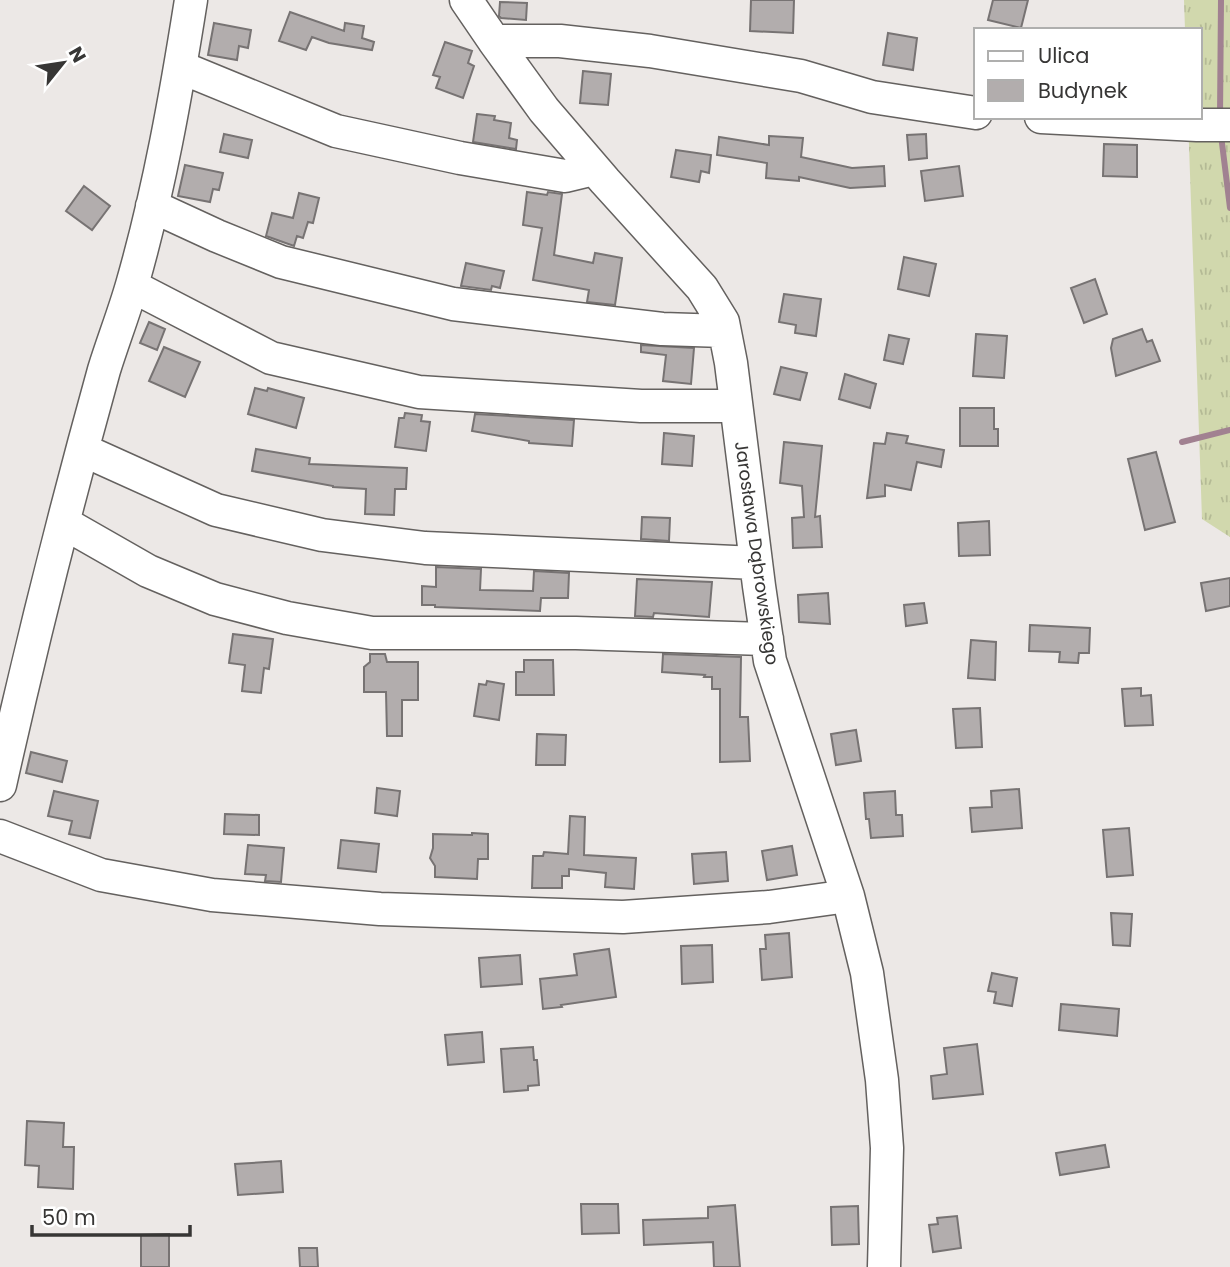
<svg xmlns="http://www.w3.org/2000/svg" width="1230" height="1267" font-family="Poppins,sans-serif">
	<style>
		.grass { fill: url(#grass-tufts) }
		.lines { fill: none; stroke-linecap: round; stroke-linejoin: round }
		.stream { stroke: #a18191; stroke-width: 6 }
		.building { fill: #b2adad; stroke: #777373; stroke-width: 2 }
		.minor-casing { stroke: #64615f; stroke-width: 35 }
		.minor { stroke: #fff; stroke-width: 32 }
		.labels { text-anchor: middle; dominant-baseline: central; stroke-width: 6; stroke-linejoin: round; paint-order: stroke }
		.street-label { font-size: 18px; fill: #373635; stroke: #fff }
	</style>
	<defs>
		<pattern id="grass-tufts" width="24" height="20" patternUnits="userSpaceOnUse" patternTransform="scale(1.75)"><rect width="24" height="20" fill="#d1d8ad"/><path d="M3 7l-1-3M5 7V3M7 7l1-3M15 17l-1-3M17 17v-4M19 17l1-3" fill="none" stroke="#b4ba95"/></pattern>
	</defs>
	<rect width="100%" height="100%" fill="#ece8e6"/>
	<path class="grass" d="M1184 0H1230V537L1202 519 1188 117H1200V30H1185Z"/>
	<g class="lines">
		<path class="stream" d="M1220 117 1221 0
			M1221 135 1230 208
			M1182 442 1230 430"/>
	</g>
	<path class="building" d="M751 0H794L793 33 750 31Z
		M993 0H1028L1021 28 988 20Z
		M500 2 527 3 526 20 501 18 499 16Z
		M290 12 344 31 345 23 364 26 362 38 374 42 372 50 329 43 312 37 306 50 279 41Z
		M214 23 251 30 248 48 239 46 237 60 208 55Z
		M888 33 917 38 913 70 883 65Z
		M445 42 472 51 468 63 474 66 463 98 436 88 440 77 433 75Z
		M583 71 611 74 608 105 580 103Z
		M477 114 495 116 494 120 511 123 509 138 517 140 516 149 473 142Z
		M224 134 252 140 248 158 220 152Z
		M926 134 927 158 909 160 907 135Z
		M769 136 803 138 801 157 852 168 884 166 885 186 850 188 799 177V181L766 178 767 163 717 155 719 137 769 145Z
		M1104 144 1137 145V177L1103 176Z
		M676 150 711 155 709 173 701 171 699 182 671 177Z
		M185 165 223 173 219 190 213 189 210 202 178 196Z
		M959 166 963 196 925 201 921 171Z
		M84 186 110 206 92 230 66 211Z
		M527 192 547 195 548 192 562 194 554 255 593 263 595 253 622 258 615 305 587 302 589 290 533 280 542 228 523 225Z
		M299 193 319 198 313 223 308 222 303 238 297 236 294 246 266 236 272 213 293 218Z
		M904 257 936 264 929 296 898 289Z
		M466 263 504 271 500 288 492 286 491 290 461 286Z
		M1095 279 1107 314 1084 323 1071 288Z
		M784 294 821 299 816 336 795 333 796 325 779 322Z
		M149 322 165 329 157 350 140 343Z
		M1142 329 1147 342 1152 340 1160 361 1116 376 1111 348 1113 339Z
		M976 334 1007 336 1004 378 973 376Z
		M889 335 909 339 903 364 884 360Z
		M641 345 694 348 691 384 663 381 666 355 641 352Z
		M164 347 200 362 185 397 149 381Z
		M781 367 807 373 800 400 774 394Z
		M845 374 876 384 870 408 839 399Z
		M255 388 267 391 268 388 304 398 296 428 248 414Z
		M960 408H994V429H998V446H960Z
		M405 413 422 415 421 421 430 422 426 451 395 447 399 418H404Z
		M475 414 574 420 572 446 529 443V441L472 431Z
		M664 433 694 436 692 466 662 464Z
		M887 433 908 436 906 443 944 450 941 467 917 462 911 490 885 485V496L867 498 874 443 885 444Z
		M784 442 822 446 815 517 820 516 822 547 793 548 792 518 804 517 802 486 780 483Z
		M256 449 310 458 309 464 407 468 406 489H395L394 515 365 514 366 489 333 487V486L252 471Z
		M1156 452 1175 522 1145 530 1128 459Z
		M642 517 670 518 669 541 641 539Z
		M989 521 990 555 959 556 958 523Z
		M436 567 481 569 480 590 533 591 534 571 569 573 568 598H541L540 611 435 607V605H422V586L436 587Z
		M1230 578V606L1206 611 1201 583Z
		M637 579 712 582 709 617 654 613 653 617 635 616Z
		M828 593 830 624 799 622 798 595Z
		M924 603 927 623 906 626 904 605Z
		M1030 625 1090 628 1089 653H1079L1078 663 1059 662 1060 652 1029 651Z
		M233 634 273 639 269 669 264 668 261 693 242 691 245 665 229 663Z
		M971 640 996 642 995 680 968 678Z
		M370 654H385L387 662H418V700H402V736H387L386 692H364V667L370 662Z
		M663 654 741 657 740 717H748L750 761 720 762V689H712V677H704L705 675 662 672Z
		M524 660H553L554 695H516V672H524Z
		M487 681 504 684 499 720 474 716 479 684 486 685Z
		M1141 688V696L1151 695 1153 725 1125 726 1122 689Z
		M980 708 982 747 956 748 953 709Z
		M856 730 861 761 836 765 831 734Z
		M537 734 566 735 565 765H536Z
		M31 752 67 761 62 782 26 773Z
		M377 788 400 791 397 816 375 813Z
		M1019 789 1022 828 972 832 970 808 992 807 991 791Z
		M54 791 98 801 90 838 69 834 72 821 48 816Z
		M895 791 896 815H902L903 836 871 838 869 819H866L864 793Z
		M225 814 259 815V835L224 834Z
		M570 816 585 817 584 855 636 858 634 889 605 887 606 873 569 869V876H562V888H532L533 856H543L544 852 568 854Z
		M1129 828 1133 875 1107 877 1103 830Z
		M472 833 488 834V859H478L477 879 435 877V866L430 858 433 848V834L472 835Z
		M341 840 379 844 376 872 338 868Z
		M248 845 284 848 281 882 265 881 266 875 245 874Z
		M792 846 797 875 767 880 762 851Z
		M726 852 728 881 694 884 692 854Z
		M1111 913 1132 914 1130 946 1113 945Z
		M789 933 792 977 762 980 760 949H766L765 935Z
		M712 945 713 982 682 984 681 946Z
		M609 949 616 997 561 1005 562 1007 543 1009 540 979 577 975 574 954Z
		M520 955 522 984 481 987 479 958Z
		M992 973 1017 978 1012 1006 994 1003 996 992 988 991Z
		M1061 1004 1119 1009 1117 1036 1059 1030Z
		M482 1032 484 1062 448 1065 445 1035Z
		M977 1044 983 1094 933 1099 931 1076 947 1074 944 1048Z
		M533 1047 534 1060H537L539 1085 528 1086V1090L504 1092 501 1049Z
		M27 1121 64 1123 63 1147H74L73 1189 38 1187 39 1166 25 1165Z
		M1105 1145 1109 1167 1060 1175 1056 1153Z
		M281 1161 283 1192 238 1195 235 1164Z
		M581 1204H618L619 1233 582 1234Z
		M735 1205 740 1267H714L713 1242 644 1245 643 1220 708 1218V1207Z
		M858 1206 859 1244 832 1245 831 1207Z
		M957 1216 961 1248 933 1252 929 1225 938 1224 937 1218Z
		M169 1234V1267H141V1235Z
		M299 1248H317L318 1267H300Z"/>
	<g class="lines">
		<defs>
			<path id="minor" d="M466 0 494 41 544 110 605 181 702 288 723 322 731 363 759 586 770 661 848 896 867 973 882 1080 887 1148 884 1267
				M494 41H560L650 51 801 76 872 97 976 113
				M180 67 336 131 460 158 565 176 594 169
				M1041 117 1197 125H1230
				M152 206 217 236 281 262 453 304 662 329 724 331
				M132 286 271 358 419 392 641 406H736
				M83 450 216 510 322 535 425 548 756 563
				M64 523 148 571 215 599 287 618 372 633H576L767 639
				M0 785C31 646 66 507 104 370 113 341 124 313 132 285 159 191 176 95 191 0
				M0 836 101 875 212 895 380 909 623 917 769 907 848 896"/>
		</defs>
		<use href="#minor" class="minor-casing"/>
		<use href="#minor" class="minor"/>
	</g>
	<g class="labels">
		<g class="street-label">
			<text transform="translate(757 553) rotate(82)">Jarosława Dąbrowskiego</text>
		</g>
	</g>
	<rect x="974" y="28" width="228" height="91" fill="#ffffff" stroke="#afafae" stroke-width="2"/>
	<rect x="988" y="51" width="35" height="10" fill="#ffffff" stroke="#afafae" stroke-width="2"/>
	<text x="1038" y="63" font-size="21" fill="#373635">Ulica</text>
	<rect x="988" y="80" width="35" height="21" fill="#b2adad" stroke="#afafae" stroke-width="2"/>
	<text x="1038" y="98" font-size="21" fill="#373635">Budynek</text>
	<g transform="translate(63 63) rotate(60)" stroke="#ffffff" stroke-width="5" paint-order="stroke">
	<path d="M0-5L12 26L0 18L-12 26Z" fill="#373635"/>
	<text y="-10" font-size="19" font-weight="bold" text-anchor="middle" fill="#373635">N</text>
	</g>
	<path d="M32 1225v10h158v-10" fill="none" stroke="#373635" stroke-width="3.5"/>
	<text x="42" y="1225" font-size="21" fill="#373635" stroke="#ffffff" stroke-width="5" paint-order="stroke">50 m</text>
</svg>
